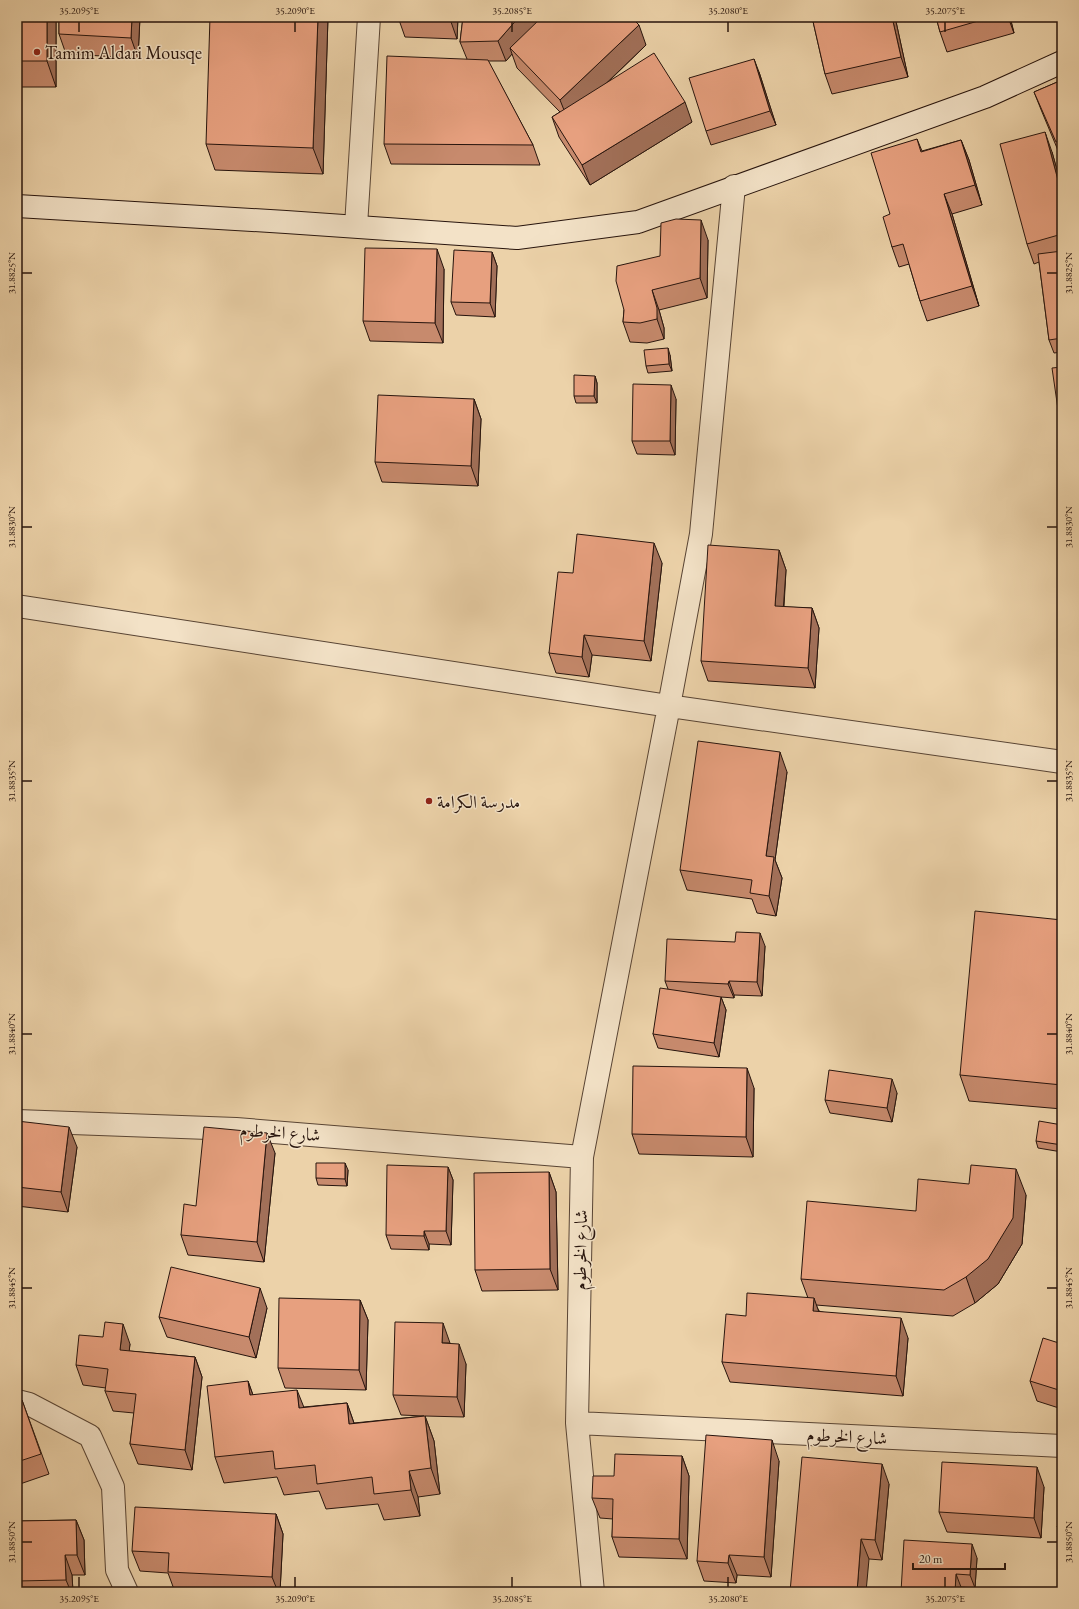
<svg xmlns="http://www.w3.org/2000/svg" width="1079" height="1609" font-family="'EB Garamond',Amiri,serif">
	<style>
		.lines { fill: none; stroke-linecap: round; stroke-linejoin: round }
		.street-casing { stroke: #584434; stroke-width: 24 }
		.secondary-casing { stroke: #27140d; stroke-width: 24 }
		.street { stroke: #f3e2c7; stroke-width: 22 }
		.secondary { stroke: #f3e2c7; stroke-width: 22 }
		.wall { fill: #c78a6d; stroke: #27140d }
		.shaded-wall { fill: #a27059; stroke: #27140d }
		.building { fill: #e7a07f; stroke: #27140d }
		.ticks { fill: none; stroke: #27140d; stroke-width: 1.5 }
		.poi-dot { fill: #8f2418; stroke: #f3e2c7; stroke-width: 1.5 }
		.labels { text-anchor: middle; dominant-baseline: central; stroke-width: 3; stroke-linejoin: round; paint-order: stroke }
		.poi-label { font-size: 18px; fill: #27140d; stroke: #f3e2c7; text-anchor: start }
		.street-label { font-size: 18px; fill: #27140d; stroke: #f3e2c7 }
		.neatline { fill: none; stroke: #27140d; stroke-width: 1.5 }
		.ticks-label { font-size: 10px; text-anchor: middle; fill: #27140d }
	</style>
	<rect width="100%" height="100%" fill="#ecd2a9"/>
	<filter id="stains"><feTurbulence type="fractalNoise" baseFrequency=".005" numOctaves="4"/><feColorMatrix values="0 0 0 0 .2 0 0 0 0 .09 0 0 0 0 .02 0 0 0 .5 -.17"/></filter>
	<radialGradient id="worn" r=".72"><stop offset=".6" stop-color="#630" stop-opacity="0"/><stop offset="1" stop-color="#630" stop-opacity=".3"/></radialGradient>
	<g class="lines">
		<defs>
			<path id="street" d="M356 226 369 17
				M17 606 669 706 1062 762
				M17 1121 236 1129 582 1157
				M17 1401 29 1404 90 1436 113 1487 117 1570 127 1592
				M577 1423 1062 1446
				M593 1592 577 1423 582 1157 669 706 701 534 734 186"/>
			<path id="secondary" d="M17 206 286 222 517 238 638 222 985 97 1062 62"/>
		</defs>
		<use href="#street" class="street-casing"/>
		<use href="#secondary" class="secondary-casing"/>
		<use href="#street" class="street"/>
		<use href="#secondary" class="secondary"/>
	</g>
	<path class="wall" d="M17 17H56V87H17Z
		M59 17H140L138 58 66 54 59 34Z
		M328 17 323 174 215 170 206 144Z
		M398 17H458L457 39 405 37Z
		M463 17 646 45 608 82 692 122 590 185 559 137 552 117 560 112 517 68 512 54 506 61H488L533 145 540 165 391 164 384 144 467 59 460 42Z
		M812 17H895L908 77 832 94 825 74Z
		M936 17H1010L1014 33 947 52 940 32Z
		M759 72 776 125 711 145 706 131Z
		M1062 80V160L1042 112 1034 92Z
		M917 139 922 151 961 140 969 160 982 205 952 214 979 306 927 321 920 301 909 264 899 267 892 247 890 214Z
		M1052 152 1062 188V352L1054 353 1049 340 1039 262 1034 264 1027 244Z
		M708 240 707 298 659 310 664 328V339L647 343 630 342 623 322 624 310 660 256Z
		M492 252 497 266 495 317 456 315 451 302Z
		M444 269 443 343 370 341 363 321Z
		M670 355 672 371 648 373 646 366Z
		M595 376 597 383V403H576L574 396Z
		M474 399 481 419 478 486 382 482 375 462Z
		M676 399 675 455 637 454 632 441Z
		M779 550 786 570 784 607 812 608 819 628 815 688 708 681 701 661Z
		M662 563 651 661 592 655 589 677 556 673 549 653 573 573Z
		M787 772 775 860 782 878 776 916 757 913 752 899 687 890 680 870Z
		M1062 920V1109L969 1101 960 1075Z
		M765 946 762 996 734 995V998L721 997 726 1010 719 1057 658 1048 653 1034 668 989 665 981Z
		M754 1088 753 1157 639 1154 632 1134Z
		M897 1093 892 1122 830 1113 825 1100Z
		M17 1121 77 1147 68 1212 17 1206Z
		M1062 1125V1152L1038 1148 1036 1141Z
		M275 1153 264 1262 188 1255 181 1235 196 1206Z
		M448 1167 453 1180 451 1245 429 1244V1250L391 1249 386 1235Z
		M348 1170 347 1186 318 1185 316 1178Z
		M549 1172 556 1192 558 1290 482 1291 475 1270Z
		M1026 1195 1022 1244 998 1284 975 1303 953 1316 816 1305 819 1311 908 1338 903 1396 730 1382 722 1362 746 1316 808 1298 801 1279 916 1211Z
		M360 1300 368 1320 366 1390 285 1388 278 1368Z
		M267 1308 256 1358 167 1337 159 1317Z
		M450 1343 466 1364 464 1417 425 1416 434 1441 440 1494 418 1497 420 1516 384 1520 378 1504 326 1509 319 1491 284 1495 277 1477 224 1483 215 1457 248 1381 253 1395 304 1407 347 1403 354 1423 424 1416 401 1415 393 1395Z
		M130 1344 129 1351 195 1357 202 1377 192 1470 138 1464 130 1444 134 1413 113 1411 105 1391 106 1388 83 1385 76 1365Z
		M1062 1344V1409L1037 1401 1030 1381Z
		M22 1400 49 1474 17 1485V1402Z
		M682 1456 689 1476 687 1559 619 1557 612 1537 613 1519 600 1518 592 1498 614 1476Z
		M779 1461 771 1577 737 1575 736 1583 704 1581 697 1561Z
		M889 1484 882 1560 869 1559 790 1592Z
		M1044 1487 1041 1538 947 1532 939 1512Z
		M276 1514 283 1534 280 1592H175L168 1573 140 1571 132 1551Z
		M76 1520 84 1540 85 1575H72L73 1592H17V1521Z
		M977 1558 975 1588 961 1587 901 1592Z"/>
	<path class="shaded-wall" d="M47 17H56V87L47 61Z
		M132 17H140L138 58 131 38Z
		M318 17H328L323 174 313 148Z
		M450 17H458L457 39 450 19Z
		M519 17H544L510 48 512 54 506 61 498 41Z
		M892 17H895L908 77 901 57Z
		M1008 17H1010L1014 33Z
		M639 25 646 45 568 120 560 100Z
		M754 59 759 72 776 125 770 111Z
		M685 102 692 122 590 185 582 165Z
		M1045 132 1052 152 1062 188V195Z
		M961 140 969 160 982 205 975 185Z
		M944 194 952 214 979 306 972 286Z
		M701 220 708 240 707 298 700 278Z
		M437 249 444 269 443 343 435 323Z
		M492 252 497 266 495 317 490 303Z
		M652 290 659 310 664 328V339L657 319Z
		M668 348 670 355 672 371 669 364Z
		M595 376 597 383V403L594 396Z
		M671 385 676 399 675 455 670 441Z
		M474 399 481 419 478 486 471 466Z
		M654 543 662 563 651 661 644 641Z
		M779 550 786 570 782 626 775 606Z
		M812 608 819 628 815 688 808 668Z
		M584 635 592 655 589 677 582 657Z
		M780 752 787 772 775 860 782 878 776 916 769 896 766 856Z
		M760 933 765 946 762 996 757 982Z
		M729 981 734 995V998L728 984Z
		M721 997 726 1010 719 1057 714 1043Z
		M747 1068 754 1088 753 1157 746 1137Z
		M892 1079 897 1093 892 1122 887 1108Z
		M69 1127 77 1147 68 1212 61 1192Z
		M267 1133 275 1153 264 1262 257 1242Z
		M345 1163 348 1170 347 1186 345 1179Z
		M448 1167 453 1180 451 1245 446 1231Z
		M1016 1169 1026 1195 1022 1244 998 1284 975 1303 966 1277Z
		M549 1172 556 1192 558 1290 550 1269Z
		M424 1231 429 1244V1250L424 1236Z
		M260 1288 267 1308 256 1358 249 1337Z
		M814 1298 821 1318 813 1311Z
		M360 1300 368 1320 366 1390 359 1370Z
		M901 1318 908 1338 903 1396 896 1376Z
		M443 1323 450 1343H442Z
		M123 1324 130 1344 127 1370 120 1350Z
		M459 1344 466 1364 464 1417 457 1397Z
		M195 1357 202 1377 192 1470 185 1450Z
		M248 1381 257 1407 250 1395Z
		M297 1390 307 1415 299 1408Z
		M347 1403 356 1429 349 1424Z
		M425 1416 434 1441 440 1494 431 1468Z
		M772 1440 779 1461 771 1577 764 1557Z
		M682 1456 689 1476 687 1559 679 1539Z
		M882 1464 889 1484 882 1560 875 1540Z
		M1037 1467 1044 1487 1041 1538 1034 1518Z
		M409 1471 418 1497 420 1516 411 1490Z
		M276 1514 283 1534 280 1592H278L272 1577Z
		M76 1520 84 1540 85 1575 77 1555Z
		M861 1539 869 1559 866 1592H857Z
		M972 1544 977 1558 975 1588 970 1575Z
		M65 1555 72 1575 73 1592H71L66 1580Z
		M729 1555 737 1575 736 1583 728 1563Z
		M956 1574 961 1587V1592H955Z"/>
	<path class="building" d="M17 17H47V61H17Z
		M59 17H132L131 38 59 34Z
		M210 17H318L313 148 206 144Z
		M405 17H450V19Z
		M463 17H519L498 41 460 42Z
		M542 17H631L639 25 560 100 510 48Z
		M812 17H892L901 57 825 74Z
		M936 17H992L940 32Z
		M654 53 685 102 582 165 552 117Z
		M387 56 488 60 533 145 384 144Z
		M754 59 770 111 706 131 689 78Z
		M1062 80V139L1056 142 1034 92Z
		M1045 132 1062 195V234L1027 244 1000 144Z
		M917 139 921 152 961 140 975 185 944 194 972 286 920 301 903 244 892 247 883 217 890 214 871 153Z
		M676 219 701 220 700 278 652 290 657 308V319L640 323 623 322 624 310 616 281 617 266 660 256 661 223Z
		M365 248 437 249 435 323 363 321Z
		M454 250 492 252 490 303 451 302Z
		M1062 251V338L1049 340 1038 254Z
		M668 348 669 364 646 366 644 350Z
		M1062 367V437L1052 368Z
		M574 375 595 376 594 396H574Z
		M633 384 671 385 670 441H632Z
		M378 395 474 399 471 466 375 462Z
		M577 534 654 543 644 641 584 635 582 657 549 653 558 572 573 573Z
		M708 545 779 550 775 606 812 608 808 668 701 661Z
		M698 741 780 752 766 856 774 857 769 896 750 893 752 880 680 870Z
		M975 911 1062 920V1085L960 1075Z
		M736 932 760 933 757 982 729 981 728 984 665 981 667 939 735 942Z
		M660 988 721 997 714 1043 653 1034Z
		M633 1066 747 1068 746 1137 632 1134Z
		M829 1070 892 1079 887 1108 825 1100Z
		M17 1121 69 1127 61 1192 17 1187Z
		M1039 1121 1062 1125V1145L1036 1141Z
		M204 1127 267 1133 257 1242 181 1235 184 1204 196 1206Z
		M316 1163H345V1179L316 1178Z
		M387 1165 448 1167 446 1231H424V1236L386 1235Z
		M971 1165 1016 1169 1013 1218 988 1259 966 1277 944 1290 801 1279 807 1201 916 1211 918 1179 969 1184Z
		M549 1172 550 1269 475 1270 474 1173Z
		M171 1267 260 1288 249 1337 159 1317Z
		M747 1293 814 1298 813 1311 901 1318 896 1376 722 1362 726 1314 746 1316Z
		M279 1298 360 1300 359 1370 278 1368Z
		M105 1322 123 1324 120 1350 195 1357 185 1450 130 1444 136 1394 105 1391 108 1369 76 1365 79 1335 103 1337Z
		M395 1322 443 1323 442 1343 459 1344 457 1397 393 1395Z
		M1043 1338 1062 1344V1391L1030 1381Z
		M248 1381 250 1395 297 1390 299 1408 347 1403 349 1424 425 1416 431 1468 409 1471 411 1490 374 1494 372 1477 317 1484 315 1465 275 1469 273 1451 215 1457 207 1386Z
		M22 1400 41 1454 17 1462V1402Z
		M706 1435 772 1440 764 1557 729 1555 728 1563 697 1561Z
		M615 1454 682 1456 679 1539 612 1537 613 1499 592 1498 593 1476H614Z
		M802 1457 882 1464 875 1540 861 1539 857 1592H790Z
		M942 1462 1037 1467 1034 1518 939 1512Z
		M135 1507 276 1514 272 1577 168 1572 169 1553 132 1551Z
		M76 1520 77 1555H65L66 1580 17 1581V1521Z
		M1062 1524V1540L1057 1526Z
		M904 1540 972 1544 970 1575 956 1574 955 1592H901Z"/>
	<path class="ticks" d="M79 22V32M295 22V32M512 22V32M728 22V32M945 22V32M22 273H32M1047 273H1057M22 527H32M1047 527H1057M22 781H32M1047 781H1057M22 1034H32M1047 1034H1057M22 1288H32M1047 1288H1057M22 1542H32M1047 1542H1057M79 1577V1587M295 1577V1587M512 1577V1587M728 1577V1587M945 1577V1587"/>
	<g class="poi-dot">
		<circle cx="37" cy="52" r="4"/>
		<circle cx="429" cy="801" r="4"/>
	</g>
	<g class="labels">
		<g class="poi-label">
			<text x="45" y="52">Tamim Aldari Mousqe</text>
			<text x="437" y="801">مدرسة الكرامة</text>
		</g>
		<g class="street-label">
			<text transform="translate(280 1132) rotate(4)">شارع الخرطوم</text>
			<text transform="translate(580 1250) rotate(-89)">شارع الخرطوم</text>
			<text transform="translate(847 1436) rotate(3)">شارع الخرطوم</text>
		</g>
	</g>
	<rect width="1079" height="1609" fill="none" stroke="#ecd2a9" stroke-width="44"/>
	<path d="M913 1563v6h92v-6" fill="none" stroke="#27140d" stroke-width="2"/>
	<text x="919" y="1563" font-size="12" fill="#27140d" stroke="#f3e2c7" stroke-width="3" paint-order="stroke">20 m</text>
	<rect x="22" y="22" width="1035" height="1565" class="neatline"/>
	<g class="ticks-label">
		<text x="79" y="14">35.2095°E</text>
		<text x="295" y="14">35.2090°E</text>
		<text x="512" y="14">35.2085°E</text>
		<text x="728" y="14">35.2080°E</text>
		<text x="945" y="14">35.2075°E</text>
		<text transform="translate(1068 273) rotate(-90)" y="4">31.8825°N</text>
		<text transform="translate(11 273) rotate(-90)" y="4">31.8825°N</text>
		<text transform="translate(1068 527) rotate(-90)" y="4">31.8830°N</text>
		<text transform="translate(11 527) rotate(-90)" y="4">31.8830°N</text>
		<text transform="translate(1068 781) rotate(-90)" y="4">31.8835°N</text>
		<text transform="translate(11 781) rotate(-90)" y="4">31.8835°N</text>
		<text transform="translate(11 1034) rotate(-90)" y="4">31.8840°N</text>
		<text transform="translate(1068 1034) rotate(-90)" y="4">31.8840°N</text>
		<text transform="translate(11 1288) rotate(-90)" y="4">31.8845°N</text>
		<text transform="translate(1068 1288) rotate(-90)" y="4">31.8845°N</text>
		<text transform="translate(11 1542) rotate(-90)" y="4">31.8850°N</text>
		<text transform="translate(1068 1542) rotate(-90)" y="4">31.8850°N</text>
		<text x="79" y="1602">35.2095°E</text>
		<text x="295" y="1602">35.2090°E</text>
		<text x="512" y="1602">35.2085°E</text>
		<text x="728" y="1602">35.2080°E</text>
		<text x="945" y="1602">35.2075°E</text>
	</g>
	<rect width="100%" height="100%" filter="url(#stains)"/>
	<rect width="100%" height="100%" fill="url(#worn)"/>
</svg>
